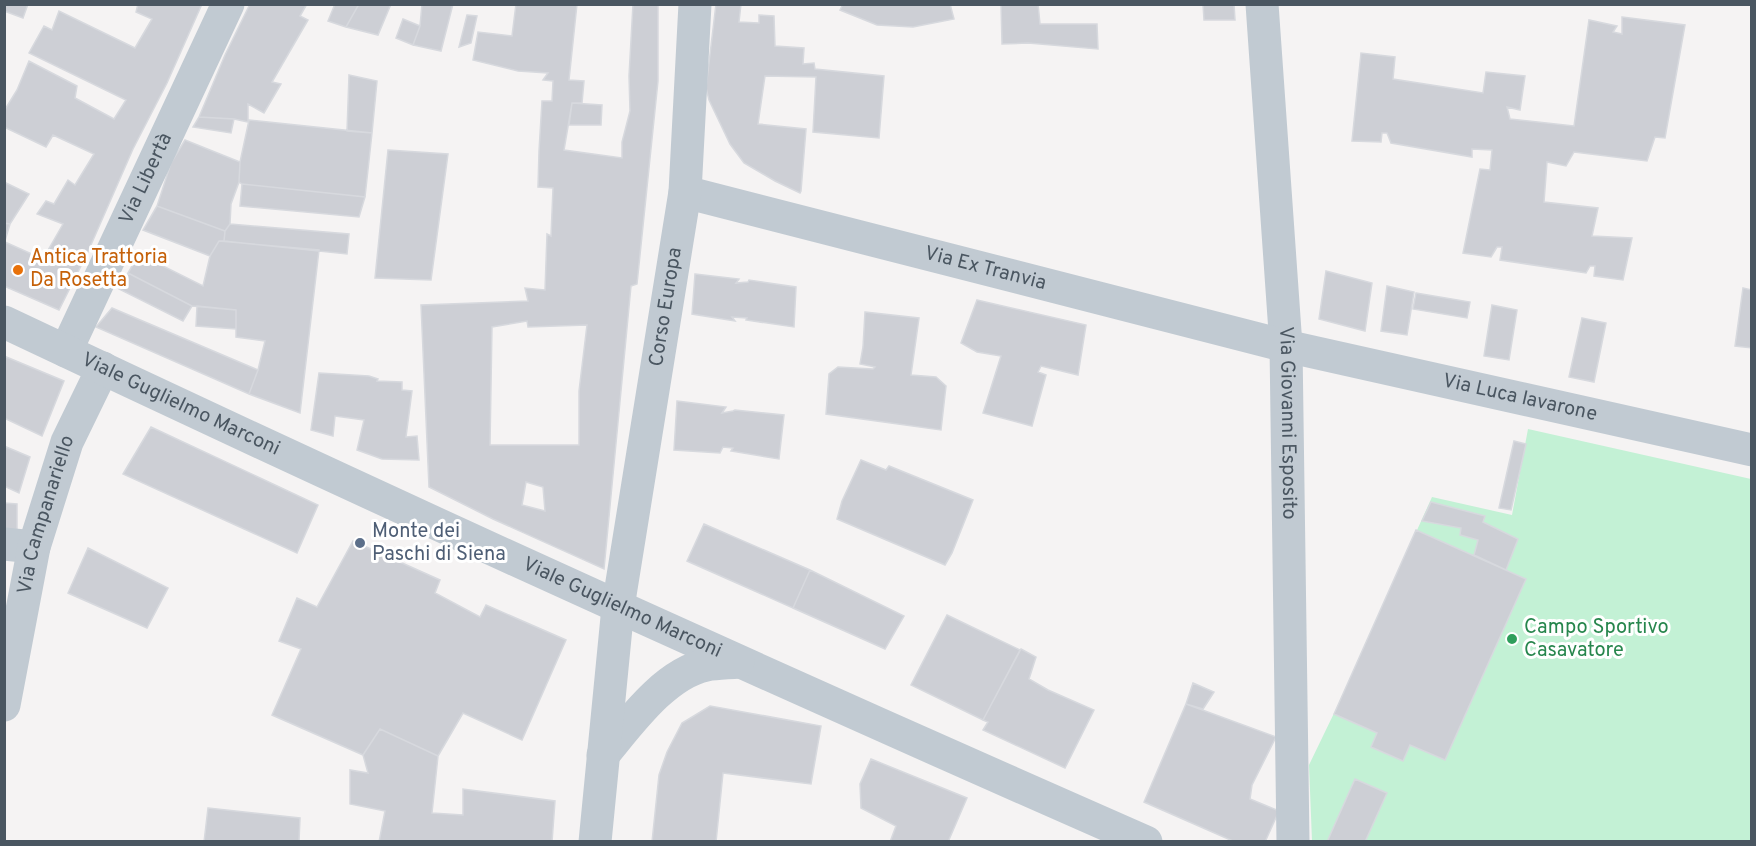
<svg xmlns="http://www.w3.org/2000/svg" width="1756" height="846" font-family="Overpass,sans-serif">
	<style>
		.green { fill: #c3f1d5 }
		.building { fill: #cdcfd5; stroke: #d7d9de; stroke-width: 1.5; fill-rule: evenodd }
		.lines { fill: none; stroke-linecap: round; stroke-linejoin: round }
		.minor { stroke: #c1cad2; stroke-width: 33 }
		.tertiary { stroke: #c1cad2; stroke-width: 33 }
		.food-dot { fill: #e8710a; stroke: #fff; stroke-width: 2 }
		.service-dot { fill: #5c6f8a; stroke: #fff; stroke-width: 2 }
		.leisure-dot { fill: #2e9e5b; stroke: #fff; stroke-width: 2 }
		.labels { text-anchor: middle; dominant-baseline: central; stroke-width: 6; stroke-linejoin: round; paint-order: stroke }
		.street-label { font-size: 20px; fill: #4a5661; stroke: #fff }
		.food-label { font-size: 20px; fill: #c56008; stroke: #fff; text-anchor: start }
		.service-label { font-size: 20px; fill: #4e5e75; stroke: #fff; text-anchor: start }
		.leisure-label { font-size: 20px; fill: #27864d; stroke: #fff; text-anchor: start }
	</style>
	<rect width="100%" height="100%" fill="#f5f3f3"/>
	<path class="green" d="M1528 429 1751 479V841H1312L1309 765 1337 707 1432 497 1512 515Z"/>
	<path class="building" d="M4 4H28L23 18 4 11Z
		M138 4H202L167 83 133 149 87 254 59 310 4 286V244L5 242 43 259 63 224 37 214 46 201 54 204 68 180 75 185 94 154 53 135 46 147 4 127V111L17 90 29 61 77 86 75 98 114 119 126 100 29 53 44 26 52 30 59 11 135 48 152 19 136 12Z
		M250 4H307L300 16 308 20 272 82 281 84 264 113 248 104V122L234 119 199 117 225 55Z
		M335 4H359L346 27 328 21Z
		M359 4H391L378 35 346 27Z
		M422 4H453L441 51 413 45 420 26Z
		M516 4H577L569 80 584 81 582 103H572L564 150 622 158V142L630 111 629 76 633 4H658V81L637 284 631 286 604 569 493 519 429 487 421 305 528 301 525 288 545 290 547 234 551 236 553 188 538 187 539 151 542 101H552L553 81 543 80 548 73 518 71 473 60 478 32 512 36ZM527 321 528 327 587 325 579 391V445H490L492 327ZM526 482 543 487 545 511 522 505Z
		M716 4H741L739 22 759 23V15L774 16 775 46 804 48 803 64 814 63 815 69 884 76 879 138 813 132 816 77 765 76 758 124 806 129 801 191 800 193 775 181 744 163 730 144 709 100 706 88Z
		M843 4H950L954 19 913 27 877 25 840 10Z
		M1001 4H1038L1040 24H1097L1098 49 1028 43 1002 44Z
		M1203 4H1234L1235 20H1204Z
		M467 15 477 16 471 43 459 47Z
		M1622 17 1685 25 1665 138 1655 137 1647 161 1574 152 1566 166 1547 162 1544 202 1598 208 1592 236 1632 238 1623 280 1594 276 1595 266H1590L1586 273 1500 260 1502 247H1497L1491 257 1463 253 1480 169 1490 170 1492 150 1472 149V157L1391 143 1387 133H1382L1381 142 1352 141 1361 53 1395 57 1393 79 1483 93 1486 72 1525 76 1520 110 1507 107 1510 119 1574 126 1589 20 1617 26 1613 32 1622 34Z
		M403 19 420 26 413 45 396 38Z
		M349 75 377 81 372 133 347 131Z
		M572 103 602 105 601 125H569Z
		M199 117 234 119 231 133 193 127Z
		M249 120 372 133 365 197 242 184 239 182 240 162Z
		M185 140 240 162 239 182 231 204 230 224 225 231 157 206 171 163Z
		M388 150 448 154 431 280 375 278Z
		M4 182 29 194 10 224 4 223Z
		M242 184 365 197 359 217 240 206Z
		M157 206 225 231 224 241H219L210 256 143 230Z
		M4 223 10 224 4 244Z
		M230 224 349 234 347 254 224 241 225 231Z
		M219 241 319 250 300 413 249 394 258 370 265 341 236 337V310L192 306 128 273 139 254 203 286 210 256Z
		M1326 271 1372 283 1365 331 1319 319Z
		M128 273 192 306 183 321 119 289Z
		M695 274 739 279 736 283 748 282 749 280 796 287 794 327 746 320 747 318 732 317 735 321 692 314Z
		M1387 286 1414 292 1407 335 1381 331Z
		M1743 288 1752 290V348L1735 346Z
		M1416 293 1470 302 1467 318 1413 309Z
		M977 300 1086 325 1078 375 1041 366 1038 372 1046 375 1032 426 983 413 1001 356 977 352 961 343Z
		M1492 305 1517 310 1509 360 1484 356Z
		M197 306 236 310V329L196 326Z
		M112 308 258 370 249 394 96 327Z
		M865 312 919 318 911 375 936 377 946 386 941 430 826 414 829 374 838 367 873 369 875 367 860 364 863 347Z
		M1582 318 1606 323 1594 382 1569 377Z
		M4 356 64 381 42 436 4 418Z
		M319 373 369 376 378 379 377 381 402 382V390L412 391 406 437 417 436 419 460 382 459 357 450 364 420 335 416 333 436 311 430Z
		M677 401 726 407 722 413 733 411 735 410 784 415 779 459 731 451 733 448 723 447 720 453 674 450Z
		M151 427 318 505 297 553 123 474Z
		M1514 441 1526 444 1511 510 1499 508Z
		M4 446 30 457 19 493 4 486Z
		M861 460 886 470 889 466 973 500 952 553 945 565 837 519 842 501Z
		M1431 502 1485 516 1483 522 1518 539 1506 570 1474 555 1478 540 1460 535 1461 528 1422 521Z
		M4 503 17 504V531L4 529Z
		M704 524 810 570 793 608 687 561Z
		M1416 530 1526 579 1445 760 1410 745 1403 761 1371 747 1377 733 1334 714Z
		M353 541 440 580 435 593 480 617 486 605 566 640 522 740 463 713 438 756 380 729 363 755 272 715 301 649 279 641 297 598 317 607Z
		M88 548 168 588 147 628 68 593Z
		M810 570 904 616 885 649 793 608Z
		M947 615 1020 650 983 720 911 685Z
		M1021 649 1036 657 1029 679 1048 690 1094 710 1065 768 983 730 988 722 983 720Z
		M1193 683 1214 692 1203 709 1186 704Z
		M1186 704 1276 737 1252 785 1250 799 1279 811 1265 842H1235L1144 802Z
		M710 706 821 726 811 784 723 773 716 842H652L659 775 667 752 682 723Z
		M380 729 438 756 432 813 463 815V789L555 801 552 842H379L385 811 350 804V770L368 773 363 755Z
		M871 759 967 798 948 842H890L896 826 861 808 860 784Z
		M1355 779 1387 793 1365 842H1327Z
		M208 808 300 818 299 841 305 842H204Z"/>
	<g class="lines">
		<g class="minor">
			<path id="s1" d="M1262 4 1286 346 1293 842"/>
			<path id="s2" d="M685 192 1286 346 1752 450"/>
			<path id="s3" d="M66 351 228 4"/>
			<path d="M4 544 34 547"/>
			<path id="s4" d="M4 705 34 547 67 442 103 368"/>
		</g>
		<g class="tertiary">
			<path id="s5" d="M4 322C382 501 763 674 1146 842"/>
			<path d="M603 755C629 724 664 674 706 665 716 663 728 663 738 662"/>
			<path id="s6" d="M595 842 618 607 685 192 695 4"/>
		</g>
	</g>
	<circle class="food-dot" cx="18" cy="270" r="6"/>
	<circle class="service-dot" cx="360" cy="543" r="6"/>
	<circle class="leisure-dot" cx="1512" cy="639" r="6"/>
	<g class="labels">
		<g class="street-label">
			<text stroke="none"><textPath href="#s3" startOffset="190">Via Libertà</textPath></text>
			<text stroke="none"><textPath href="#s2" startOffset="310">Via Ex Tranvia</textPath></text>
			<text stroke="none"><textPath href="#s6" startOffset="540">Corso Europa</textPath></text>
			<text stroke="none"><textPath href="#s2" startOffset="860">Via Luca Iavarone</textPath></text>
			<text stroke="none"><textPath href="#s5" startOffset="195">Viale Guglielmo Marconi</textPath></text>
			<text stroke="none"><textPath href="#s1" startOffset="420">Via Giovanni Esposito</textPath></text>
			<text stroke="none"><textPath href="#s4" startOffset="195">Via Campanariello</textPath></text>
			<text stroke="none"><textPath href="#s5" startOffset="681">Viale Guglielmo Marconi</textPath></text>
		</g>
		<g class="food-label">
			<text x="30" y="258">Antica Trattoria<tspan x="30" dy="23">Da Rosetta</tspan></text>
		</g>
		<g class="service-label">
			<text x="372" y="532">Monte dei<tspan x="372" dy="23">Paschi di Siena</tspan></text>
		</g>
		<g class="leisure-label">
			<text x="1524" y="628">Campo Sportivo<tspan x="1524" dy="23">Casavatore</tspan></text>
		</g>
	</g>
	<rect width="1756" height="846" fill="none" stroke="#4a5661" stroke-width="12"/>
</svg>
